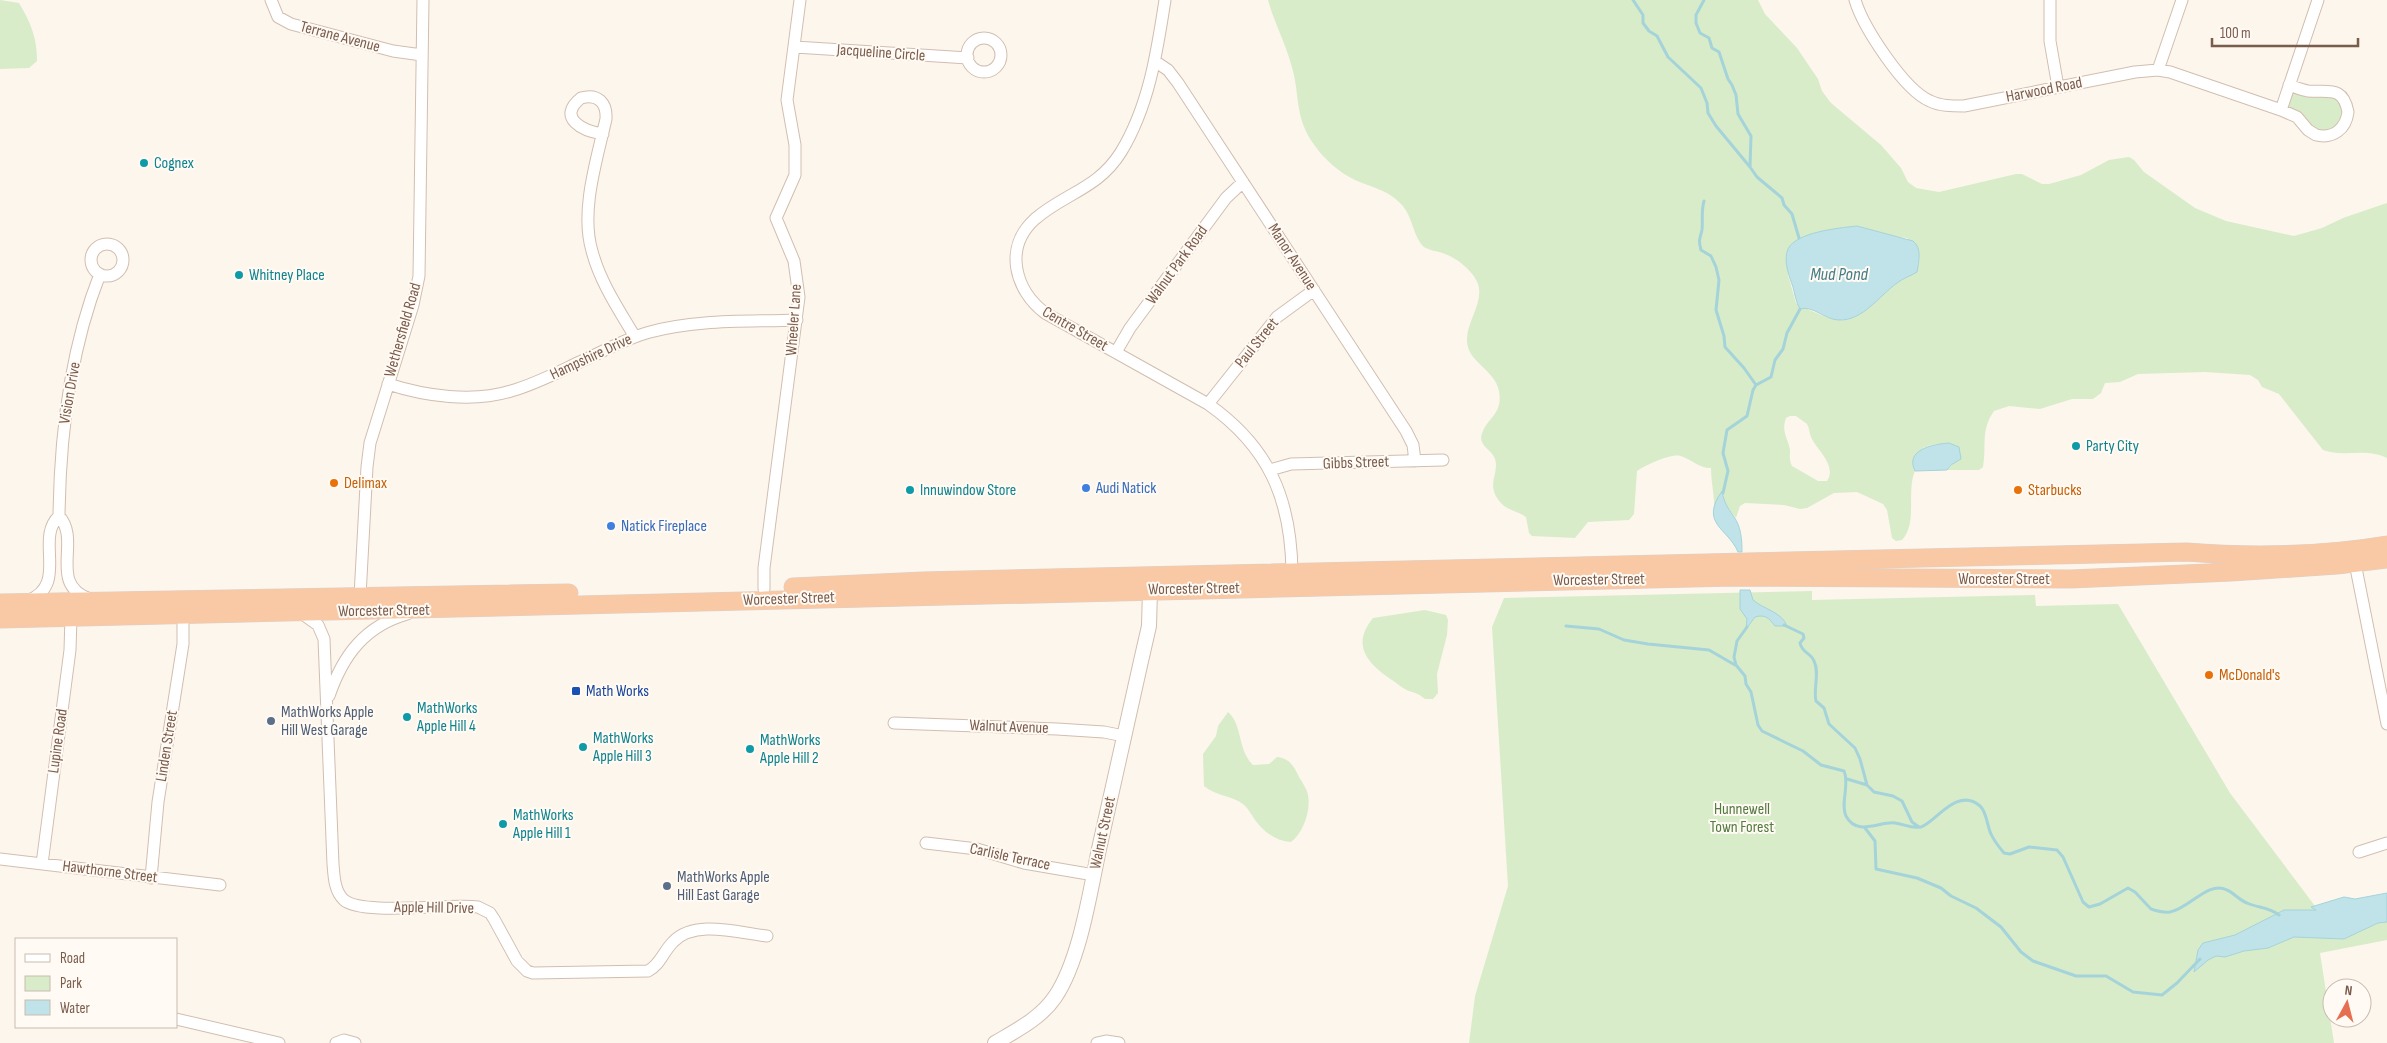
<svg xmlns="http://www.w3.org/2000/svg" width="2387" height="1043" font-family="'Sofia Sans Condensed',sans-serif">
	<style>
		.green { fill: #d8ecc9; fill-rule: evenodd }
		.water { fill: #bfe3e8; stroke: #a5d3da }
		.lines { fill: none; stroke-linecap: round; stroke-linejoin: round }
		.stream { stroke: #a5d3da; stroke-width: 3 }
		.minor-casing { stroke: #d1beb0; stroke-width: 13 }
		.tertiary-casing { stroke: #d1beb0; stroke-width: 16 }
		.trunk-casing { stroke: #dad1cd; stroke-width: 19 }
		.minor { stroke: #fff; stroke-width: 11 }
		.tertiary { stroke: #fff; stroke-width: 14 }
		.trunk { stroke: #f9c8a4; stroke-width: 18 }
		.culture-dot { fill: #0f9aa8; stroke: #fffaf3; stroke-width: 2 }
		.food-dot { fill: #e8710a; stroke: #fffaf3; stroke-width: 2 }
		.shop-dot { fill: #3f7fe0; stroke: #fffaf3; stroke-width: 2 }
		.transit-dot { fill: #1a4fb4; stroke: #fffaf3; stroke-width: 2 }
		.service-dot { fill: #5c6f8a; stroke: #fffaf3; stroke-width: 2 }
		.labels { text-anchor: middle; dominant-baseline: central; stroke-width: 4; stroke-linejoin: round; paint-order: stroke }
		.street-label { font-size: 16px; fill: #7a5c4d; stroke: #fffaf3 }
		.culture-label { font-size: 16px; fill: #0d838f; stroke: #fffaf3; text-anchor: start }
		.food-label { font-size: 16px; fill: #c56008; stroke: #fffaf3; text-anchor: start }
		.shop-label { font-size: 16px; fill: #366cbe; stroke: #fffaf3; text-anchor: start }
		.transit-label { font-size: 16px; fill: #164399; stroke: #fffaf3; text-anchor: start }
		.service-label { font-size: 16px; fill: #4e5e75; stroke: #fffaf3; text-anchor: start }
		.park-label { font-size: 16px; fill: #537a41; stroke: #fffaf3 }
		.water-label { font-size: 18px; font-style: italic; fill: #437c86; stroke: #fffaf3 }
	</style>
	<rect width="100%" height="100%" fill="#fdf6ec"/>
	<path class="green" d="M0 0 19 3C31 23 37 38 37 61L29 68 0 69Z
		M1268 0H1758L1765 14 1797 48 1818 79 1822 91 1831 103 1881 145 1901 168 1908 182 1916 188 1939 192 2016 174H2022L2042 184H2049L2081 175 2109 160 2129 157 2134 160 2144 172 2195 208 2226 221 2294 236 2322 228 2343 218 2387 203V458C2364 447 2345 458 2323 450L2279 394 2262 387 2258 380 2250 375 2205 372 2138 374 2120 382 2105 383 2101 393 2093 399H2072L2040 409 2009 406 1994 411C1980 431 1987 445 1983 467L1979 470H1947L1956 461 1949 443 1931 445 1923 448 1913 468 1915 471C1906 491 1918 523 1902 540L1896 541 1892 538 1887 510 1883 504 1857 492 1834 493 1807 508 1800 509 1784 505 1745 503 1740 506 1736 518 1726 506 1722 492 1714 512C1715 496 1711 483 1711 468 1699 468 1692 460 1681 456 1671 453 1646 465 1637 471L1634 514 1629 520 1588 522 1575 538 1532 536 1529 533 1526 517C1518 511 1506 510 1500 502 1485 484 1500 473 1495 459 1491 448 1476 446 1483 431 1489 417 1503 413 1499 391 1495 369 1466 362 1467 339 1467 321 1484 302 1478 284 1474 272 1457 258 1445 254 1439 251 1430 251 1424 247 1413 237 1413 216 1401 204 1388 190 1371 187 1355 180 1340 173 1325 160 1315 146 1293 116 1301 95 1291 64 1285 42 1274 22 1268 0ZM1857 226 1891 236 1907 238 1919 251C1919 255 1920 262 1918 266 1914 277 1905 277 1897 282 1880 295 1865 317 1843 320 1833 322 1805 308 1796 303L1788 275 1787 251 1799 238 1819 232ZM1790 416H1796L1807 424C1810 429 1809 434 1812 439 1818 451 1837 466 1827 481H1818L1792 466C1789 460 1790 456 1790 450 1788 438 1781 432 1786 418Z
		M2289 85 2336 92 2347 118 2327 136 2281 110Z
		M1812 591V600L2035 595 2036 606 2118 604 2230 793 2318 910 2344 939 2378 923 2387 922V940L2320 953 2334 1043H1469L1475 996 1508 886 1492 627 1504 598Z
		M1425 610 1446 615 1448 620 1447 635 1437 674 1438 693 1433 699H1425C1419 694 1416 693 1409 691 1403 689 1397 683 1392 680 1367 663 1351 645 1373 618Z
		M1228 712C1243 725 1237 749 1253 765L1269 764 1277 757C1289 758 1294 766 1299 777 1302 782 1307 789 1308 795 1311 811 1303 833 1291 842 1276 841 1264 832 1255 820 1251 814 1248 808 1243 804 1230 795 1216 796 1204 786L1203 754 1216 736 1218 726Z"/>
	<path class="water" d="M1857 226 1913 241C1922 248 1919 261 1917 272 1911 276 1903 278 1897 283 1880 295 1863 321 1839 320 1825 320 1813 305 1800 309 1796 302 1795 295 1793 287 1789 276 1783 260 1788 249 1796 232 1839 228 1857 226Z
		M1949 443 1959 447 1961 459 1951 465 1947 470 1915 471C1904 449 1935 444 1949 443Z
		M1722 491C1724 503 1728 508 1734 517 1741 526 1742 540 1742 552H1738C1728 528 1699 524 1722 491Z
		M1740 590H1750L1753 600C1763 609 1782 612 1787 626H1775C1769 618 1765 614 1755 617L1746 629 1747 619 1740 609Z
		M2387 893V922L2378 923 2344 939 2294 937 2268 948 2244 951 2225 957 2216 956 2208 960 2194 972 2198 950 2203 943 2235 935 2284 910H2316L2311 907 2344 897 2355 899Z"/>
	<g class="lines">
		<path class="stream" d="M1633 0 1643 15V23L1649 31 1657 36 1668 57 1701 88 1707 103 1708 113 1716 126 1750 167
			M1704 0 1696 15V23L1700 33 1709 38 1712 48 1719 52 1728 79 1732 85 1736 95 1738 114 1751 136 1750 167 1757 177 1782 198 1784 205 1792 214 1799 238
			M1704 201C1701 211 1703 220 1702 230 1700 239 1698 239 1701 250L1711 256 1716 267 1719 280 1716 310 1724 336 1725 347 1744 368 1756 385
			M1723 493 1728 471 1723 453 1727 430 1747 416 1753 390 1756 385 1771 377 1775 360 1783 349 1787 333 1800 309
			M1784 625 1803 634 1804 638 1800 643C1802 653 1811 653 1814 661 1820 673 1813 689 1816 701L1824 708 1829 724 1855 748 1860 759 1867 785
			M1566 626 1599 629 1624 640 1648 644 1709 650 1735 665
			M1747 627 1737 641 1734 657 1736 665 1745 676 1746 684 1751 692 1758 725 1762 731 1803 751 1821 765 1844 771C1850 785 1840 803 1846 816 1857 837 1880 821 1895 823 1904 824 1911 829 1921 827 1935 823 1957 786 1980 806 1987 812 1987 826 1991 834 1994 841 1999 847 2004 853L2010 854 2029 847 2057 850 2063 857 2083 902 2089 907 2100 904 2128 888 2135 892 2151 909C2157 911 2164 913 2170 912 2189 909 2208 880 2227 890 2234 893 2239 900 2247 903 2258 908 2269 907 2279 915
			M1847 779 1867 785 1874 792 1893 796 1902 801 1912 822 1919 827
			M1865 828 1875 841 1876 869 1917 878 1941 888 1951 896 1976 908 2001 927 2021 952 2033 961 2076 976H2106L2133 992 2162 995 2177 983 2200 959"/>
		<defs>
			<path id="minor" d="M271 0 278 17 291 24 393 51 422 55
				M1165 0C1157 52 1149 106 1121 152 1098 189 1065 193 1035 219 1003 248 1015 290 1045 313L1208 404C1269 447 1291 499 1292 572
				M1855 0C1863 27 1904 90 1930 101 1940 106 1952 106 1964 106L2135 72 2158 70 2170 72 2281 110 2297 117 2308 130 2316 135C2333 139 2346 129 2348 112 2343 85 2328 93 2308 91 2302 90 2295 87 2289 85
				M2050 0V41L2058 87
				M967 55a17 17 0 1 1 34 0a17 17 0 1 1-34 0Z
				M795 47 968 58
				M1156 62 1168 70 1178 83 1406 431 1413 445 1415 461
				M2158 70 2182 0
				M2281 110 2318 0
				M603 134C583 131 556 118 581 98 598 93 607 103 606 119 597 159 580 211 592 251 600 282 619 310 635 337
				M91 260a16 16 0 1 1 32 0a16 16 0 1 1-32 0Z
				M1116 352 1130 328 1226 198 1243 182
				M388 384C425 396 473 403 511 391 536 384 560 371 584 360 606 350 627 338 650 332 697 319 749 322 797 320
				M1208 404 1277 317 1314 290
				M1270 470 1291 464 1443 460
				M2355 563 2387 724
				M764 589V568L799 297 794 261 776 218 795 175V145L787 100 800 0
				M360 596 367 467 370 443 413 305 419 276 423 0
				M90 599C47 584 82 541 59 516 60 435 70 350 100 274
				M27 601C70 585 34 539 59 516
				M301 613 318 625 324 639 333 864C334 875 334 891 344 900 363 916 450 903 478 907L490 913 494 919 517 961 527 971 533 973 648 971C660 965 663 952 673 942 695 919 738 933 767 936
				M329 696C343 655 365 626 407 614
				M894 723 1057 729 1104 732 1124 736
				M926 843 977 849 1024 863 1094 875
				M2359 852 2387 843
				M0 859 220 885
				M42 864 70 650 71 617
				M151 878 158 802 183 644V615
				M176 1019 279 1043
				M336 1043 344 1040 355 1043
				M1097 1043 1106 1041 1119 1043"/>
			<path id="tertiary" d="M995 1043C1017 1030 1041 1018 1055 997 1080 960 1090 892 1099 849 1116 774 1132 700 1149 626L1150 590"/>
			<path id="trunk" d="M793 587 923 581 2186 552C2252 557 2321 556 2387 545
				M0 603 569 593
				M0 619 1734 577 2071 579 2231 572 2337 565 2387 559"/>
		</defs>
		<use href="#minor" class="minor-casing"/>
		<use href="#tertiary" class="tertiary-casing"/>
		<use href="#trunk" class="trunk-casing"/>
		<use href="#minor" class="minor"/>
		<use href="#tertiary" class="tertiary"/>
		<use href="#trunk" class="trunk"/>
	</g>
	<g class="culture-dot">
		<circle cx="144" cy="163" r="5"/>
		<circle cx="239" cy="275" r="5"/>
		<circle cx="2076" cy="446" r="5"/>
		<circle cx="910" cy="490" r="5"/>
		<circle cx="407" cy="717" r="5"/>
		<circle cx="583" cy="747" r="5"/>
		<circle cx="750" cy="749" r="5"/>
		<circle cx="503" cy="824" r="5"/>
	</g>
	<g class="food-dot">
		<circle cx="334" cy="483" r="5"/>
		<circle cx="2018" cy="490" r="5"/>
		<circle cx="2209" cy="675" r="5"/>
	</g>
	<g class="shop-dot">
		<circle cx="1086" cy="488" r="5"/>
		<circle cx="611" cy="526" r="5"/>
	</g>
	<rect class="transit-dot" x="571" y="686" width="10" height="10" rx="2.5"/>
	<g class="service-dot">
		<circle cx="271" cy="721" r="5"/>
		<circle cx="667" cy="886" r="5"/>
	</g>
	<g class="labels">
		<g class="street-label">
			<text transform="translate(340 37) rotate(15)">Terrane Avenue</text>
			<text transform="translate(881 53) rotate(4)">Jacqueline Circle</text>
			<text transform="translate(2044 90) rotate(-11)">Harwood Road</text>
			<text transform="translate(1292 257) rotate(57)">Manor Avenue</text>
			<text transform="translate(1177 265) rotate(-54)">Walnut Park Road</text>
			<text transform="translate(794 320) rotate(-86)">Wheeler Lane</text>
			<text transform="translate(1075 329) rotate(30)">Centre Street</text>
			<text transform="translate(403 330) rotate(-74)">Wethersfield Road</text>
			<text transform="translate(1257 343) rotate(-51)">Paul Street</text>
			<text transform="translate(591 357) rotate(-25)">Hampshire Drive</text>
			<text transform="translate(70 393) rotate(-80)">Vision Drive</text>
			<text transform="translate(1356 463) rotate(-2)">Gibbs Street</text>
			<text x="2004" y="579">Worcester Street</text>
			<text transform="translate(1599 580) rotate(-1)">Worcester Street</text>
			<text transform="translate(1194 589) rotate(-1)">Worcester Street</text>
			<text transform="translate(789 599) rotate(-2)">Worcester Street</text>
			<text transform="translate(384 611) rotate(-1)">Worcester Street</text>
			<text transform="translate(1009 727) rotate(2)">Walnut Avenue</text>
			<text transform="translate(58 741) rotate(-82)">Lupine Road</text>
			<text transform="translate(167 746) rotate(-81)">Linden Street</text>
			<text transform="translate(1103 833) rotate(-78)">Walnut Street</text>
			<text transform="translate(1010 857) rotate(12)">Carlisle Terrace</text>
			<text transform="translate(110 872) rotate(7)">Hawthorne Street</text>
			<text transform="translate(434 908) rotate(1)">Apple Hill Drive</text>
		</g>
		<g class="culture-label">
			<text x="154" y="163">Cognex</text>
			<text x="249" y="275">Whitney Place</text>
			<text x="2086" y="446">Party City</text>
			<text x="920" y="490">Innuwindow Store</text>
			<text x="417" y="708">MathWorks<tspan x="417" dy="18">Apple Hill 4</tspan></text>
			<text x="593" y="738">MathWorks<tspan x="593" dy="18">Apple Hill 3</tspan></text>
			<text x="760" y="740">MathWorks<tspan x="760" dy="18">Apple Hill 2</tspan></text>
			<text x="513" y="815">MathWorks<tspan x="513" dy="18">Apple Hill 1</tspan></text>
		</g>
		<g class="food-label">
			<text x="344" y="483">Delimax</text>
			<text x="2028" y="490">Starbucks</text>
			<text x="2219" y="675">McDonald's</text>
		</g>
		<g class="shop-label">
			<text x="1096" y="488">Audi Natick</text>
			<text x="621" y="526">Natick Fireplace</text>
		</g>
		<g class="transit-label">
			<text x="586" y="691">Math Works</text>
		</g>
		<g class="service-label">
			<text x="281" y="712">MathWorks Apple<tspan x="281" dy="18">Hill West Garage</tspan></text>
			<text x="677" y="877">MathWorks Apple<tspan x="677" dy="18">Hill East Garage</tspan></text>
		</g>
		<g class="park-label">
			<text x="1742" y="809">Hunnewell<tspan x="1742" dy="18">Town Forest</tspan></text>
		</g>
		<g class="water-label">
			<text x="1839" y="274">Mud Pond</text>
		</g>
	</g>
	<rect x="15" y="938" width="162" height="90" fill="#fffaf3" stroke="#cabbb1"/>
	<rect x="25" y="954" width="25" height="8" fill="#ffffff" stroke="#cabbb1"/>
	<text x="60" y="963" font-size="15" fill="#7a5c4d">Road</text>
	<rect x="25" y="976" width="25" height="15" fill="#d8ecc9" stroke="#cabbb1"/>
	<text x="60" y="988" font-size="15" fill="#7a5c4d">Park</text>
	<rect x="25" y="1000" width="25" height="15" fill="#bfe3e8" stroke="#cabbb1"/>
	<text x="60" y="1013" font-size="15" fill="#7a5c4d">Water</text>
	<g transform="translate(2347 1003) rotate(7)"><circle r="24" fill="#fffaf3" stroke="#cabbb1"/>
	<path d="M0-4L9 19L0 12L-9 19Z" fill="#e76f51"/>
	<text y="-8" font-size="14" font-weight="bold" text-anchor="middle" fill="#7a5c4d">N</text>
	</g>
	<path d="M2212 38v8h146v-8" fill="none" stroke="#7a5c4d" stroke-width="2.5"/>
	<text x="2220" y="38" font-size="15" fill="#7a5c4d" stroke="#fffaf3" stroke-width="4" paint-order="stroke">100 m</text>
</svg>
